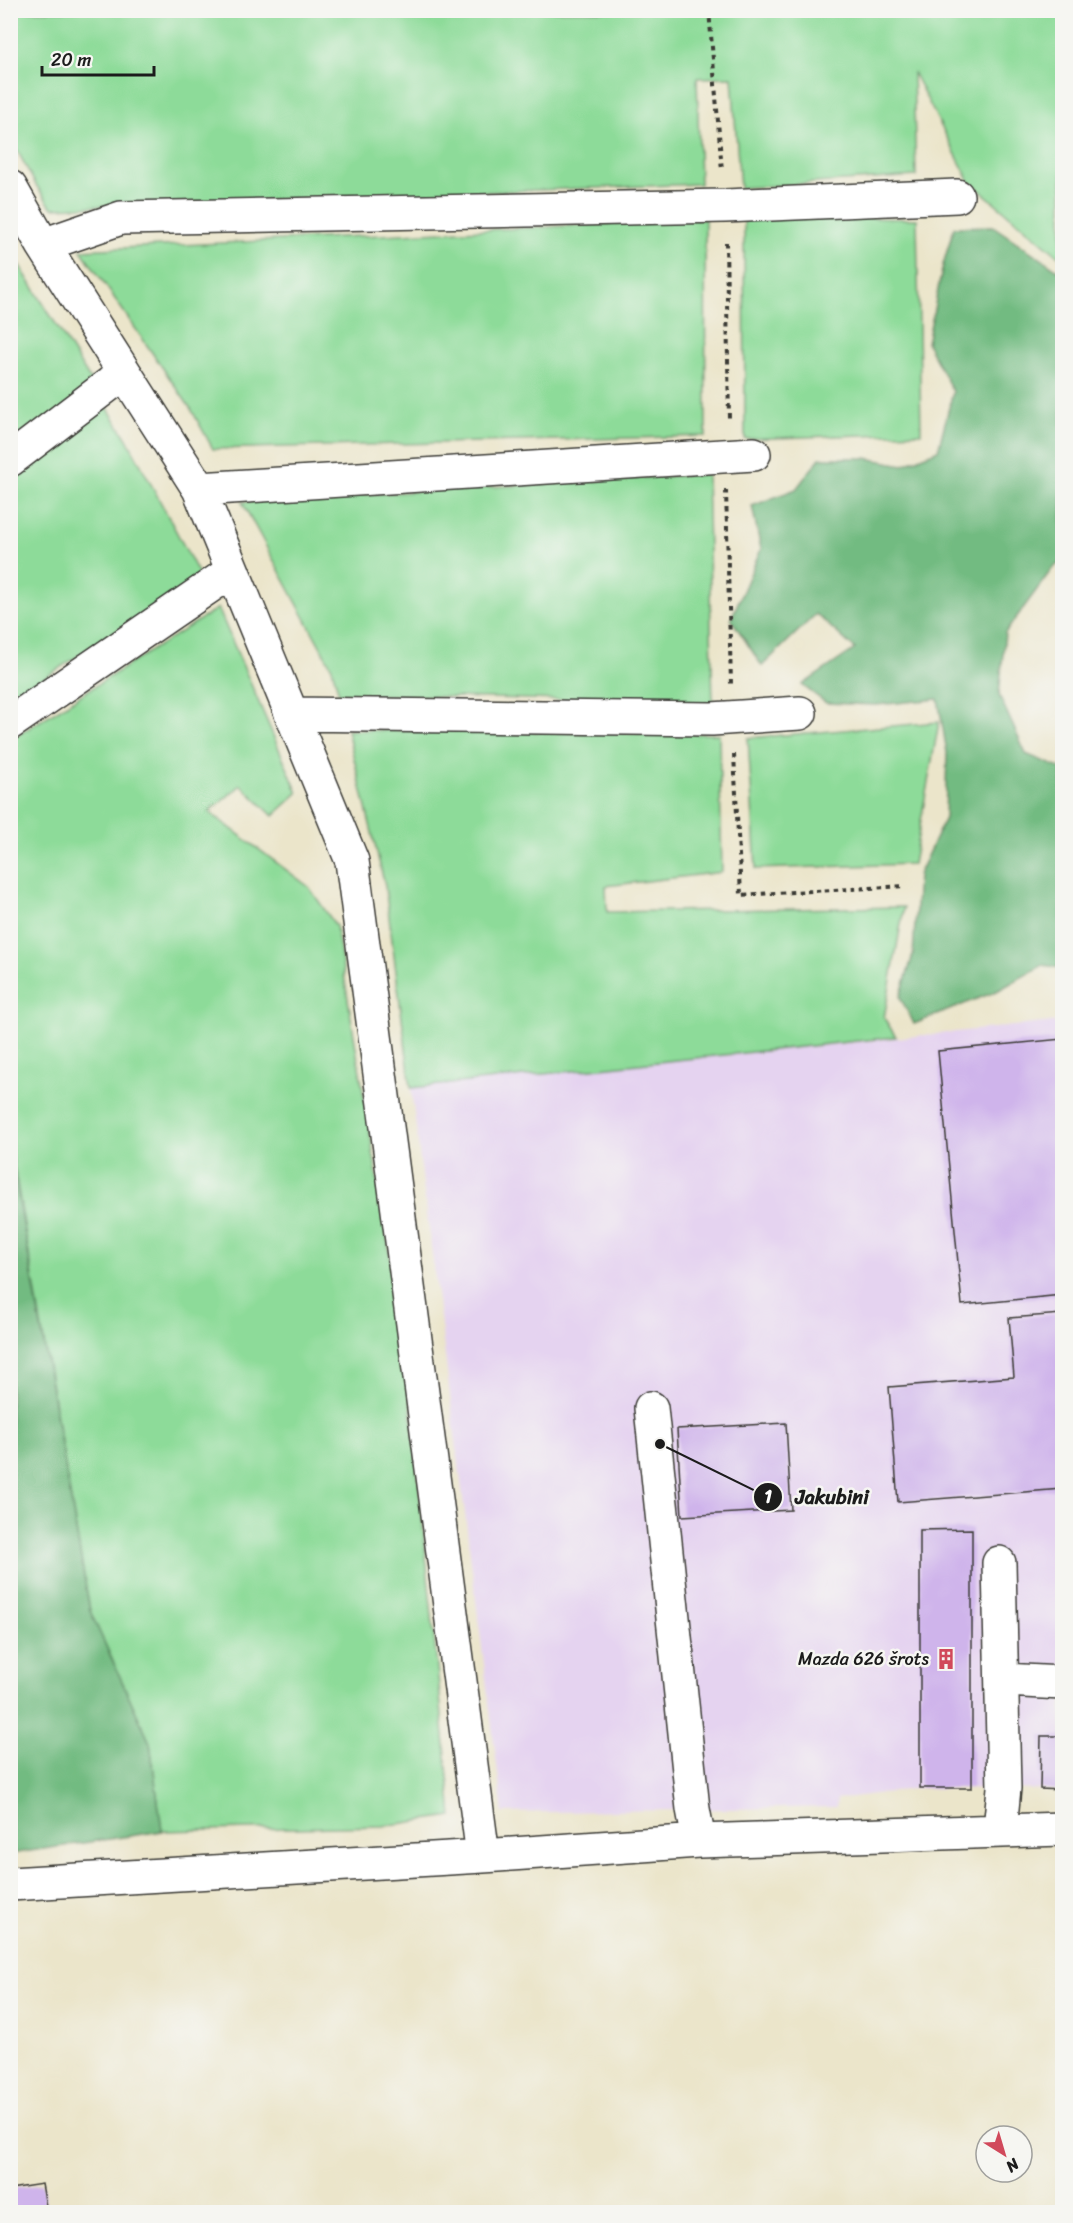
<svg xmlns="http://www.w3.org/2000/svg" width="1073" height="2223" font-family="Sriracha,sans-serif">
	<style>
		.built { fill: #e5d3f0 }
		.green { fill: #8ddb99; stroke: #547c5a; stroke-width: 1.5 }
		.forest { fill: #72bb81; stroke: #476c4e; stroke-width: 1.5 }
		.building { fill: #cfb4eb }
		.lines { fill: none; stroke-linecap: round; stroke-linejoin: round }
		.minor-casing { stroke: #3b3a36; stroke-width: 36 }
		.path { stroke: #3b3a36; stroke-width: 4; stroke-dasharray: 4.5 4.5; stroke-linecap: butt }
		.minor { stroke: #fff; stroke-width: 33 }
		.labels { text-anchor: middle; dominant-baseline: central; stroke-width: 5; stroke-linejoin: round; paint-order: stroke }
		.poi-label { font-size: 18px; fill: #1c1c1c; stroke: #f6f6f2; text-anchor: end }
		.leader { fill: none; stroke: #1c1c1c; stroke-width: 2 }
		.callout-dot { fill: #1c1c1c; stroke: #f6f6f2; stroke-width: 2 }
		.mark-label { font-size: 18px; text-anchor: middle; font-weight: bold; fill: #fff }
		.callout-label { font-size: 20px; text-anchor: middle; font-weight: bold; fill: #1c1c1c; stroke: #f6f6f2; stroke-width: 5; stroke-linejoin: round; paint-order: stroke }
	</style>
	<rect width="100%" height="100%" fill="#f6f6f2"/>
	<filter id="ink" filterUnits="userSpaceOnUse"><feTurbulence type="fractalNoise" baseFrequency=".0167" numOctaves="2"/><feDisplacementMap in="SourceGraphic" scale="12" xChannelSelector="R" yChannelSelector="G"/><feConvolveMatrix kernelMatrix="1 2 1 2 8 2 1 2 1" color-interpolation-filters="sRGB"/></filter>
	<filter id="wash" filterUnits="userSpaceOnUse"><feTurbulence type="fractalNoise" baseFrequency=".008" numOctaves="4" result="noise"/><feDisplacementMap in="SourceGraphic" scale="24" xChannelSelector="R" yChannelSelector="G"/><feGaussianBlur stdDeviation="1.35" result="paint"/><feColorMatrix in="noise" values="0 0 0 0 0 0 0 0 0 0 0 0 0 0 0 0 0 1.4 0 .05"/><feComposite in="paint" operator="in"/></filter>
	<g filter="url(#wash)">
		<rect width="100%" height="100%" fill="#ebe5ca"/>
		<path class="built" d="M1062 1021V1790L920 1788 837 1799 836 1807 503 1813 411 1088Z"/>
		<path class="green" d="M10 11H1062V259L970 182 913 72 916 176 740 188 732 77 697 78 700 184 52 208 36 185 11 139Z
			M744 216 917 219 921 433 745 439Z
			M705 219 706 436 213 449 191 409 81 250Z
			M10 250 127 439 201 578 11 699Z
			M707 474 713 704 339 694 332 668 242 502Z
			M218 608 298 793 273 816 241 785 209 812 309 887 336 926 405 1347 452 1816 383 1826 162 1831 150 1743 90 1611 11 1148 10 740Z
			M939 722 913 864 756 869 748 738Z
			M347 730 719 734 722 872 606 886 607 912 904 907 884 1018 896 1037 411 1088 385 886Z"/>
		<path class="forest" d="M993 226 1062 273V561L1052 569 1005 633 999 695 1026 754 1062 769V968L1043 965 997 991 914 1024 900 997 913 955 918 875 945 818 947 753 938 699 876 705 826 703 802 685 855 649 816 614 762 666 731 619 761 549 752 506 796 489 820 458H866L903 465 938 450 953 392 927 343 943 265 954 227Z
			M10 1148 90 1611 150 1743 162 1831 11 1854Z"/>
		<g id="blocks">
			<path class="building" d="M1062 1039V1295L962 1305 938 1051Z
				M1062 1314V1489L898 1502 889 1387 1014 1377 1009 1318Z
				M786 1423 791 1510 682 1516 677 1429Z
				M972 1529V1788H920V1530Z
				M1041 1736H1062V1790L1040 1789Z
				M42 2184 47 2212H10V2189Z"/>
		</g>
	</g>
	<g filter="url(#ink)">
		<use href="#blocks" fill-opacity="0" stroke="#3b3a36" stroke-width="1.5"/>
		<g class="lines">
			<defs>
				<path id="minor" d="M10 187 43 245 199 489 352 861 483 1856
					M43 245 121 218 725 206 957 196
					M10 460 124 373
					M199 489 754 454
					M291 714 712 719 800 713
					M10 723 232 571
					M651 1408 693 1809 699 1841
					M999 1563 1004 1788 1000 1829
					M1002 1680 1062 1683
					M10 1884 483 1856 699 1841 1062 1829"/>
			</defs>
			<use href="#minor" class="minor-casing"/>
			<path class="path" d="M709 10 722 171
				M726 242 729 420
				M726 490 731 684
				M734 754 741 895 904 886"/>
			<use href="#minor" class="minor"/>
		</g>
	</g>
	<defs>
		<symbol id="building-bare" viewBox="-9 -9 18 18"><path d="M-4-6H4V6H1V3H-1V6H-4ZM-2.5-4.3h1.7v1.8h-1.7ZM.8-4.3h1.7v1.8H.8ZM-2.5-1h1.7V.8h-1.7ZM.8-1h1.7V.8H.8Z" fill="#d1495b" stroke="#f6f6f2" stroke-width="2.5" paint-order="stroke"/></symbol>
	</defs>
	<g fill-rule="evenodd">
		<use href="#building-bare" x="931" y="1644" width="30" height="30"/>
	</g>
	<g class="labels">
		<g class="poi-label">
			<text x="929" y="1659">Mazda 626 šrots</text>
		</g>
	</g>
	<path class="leader" d="M660 1444L768 1497"/>
	<g class="callout-dot">
		<circle cx="660" cy="1444" r="6"/>
		<circle cx="768" cy="1497" r="15"/>
	</g>
	<g class="mark-label">
		<text x="768" y="1503">1</text>
	</g>
	<g class="callout-label">
		<text x="832" y="1504">Jakubini</text>
	</g>
	<rect width="1073" height="2223" fill="none" stroke="#f6f6f2" stroke-width="36"/>
	<g transform="translate(1004 2154) rotate(143)"><circle r="28" fill="#f6f6f2" stroke="#9f9f9c" stroke-width="1.5"/>
	<path d="M0-4.5L10 22L0 15L-10 22Z" fill="#d1495b"/>
	<text y="-9" font-size="16" font-weight="bold" text-anchor="middle" fill="#1c1c1c">N</text>
	</g>
	<path d="M42 66v9h112v-9" fill="none" stroke="#1c1c1c" stroke-width="3"/>
	<text x="51" y="66" font-size="18" fill="#1c1c1c" stroke="#f6f6f2" stroke-width="4.5" paint-order="stroke">20 m</text>
</svg>
